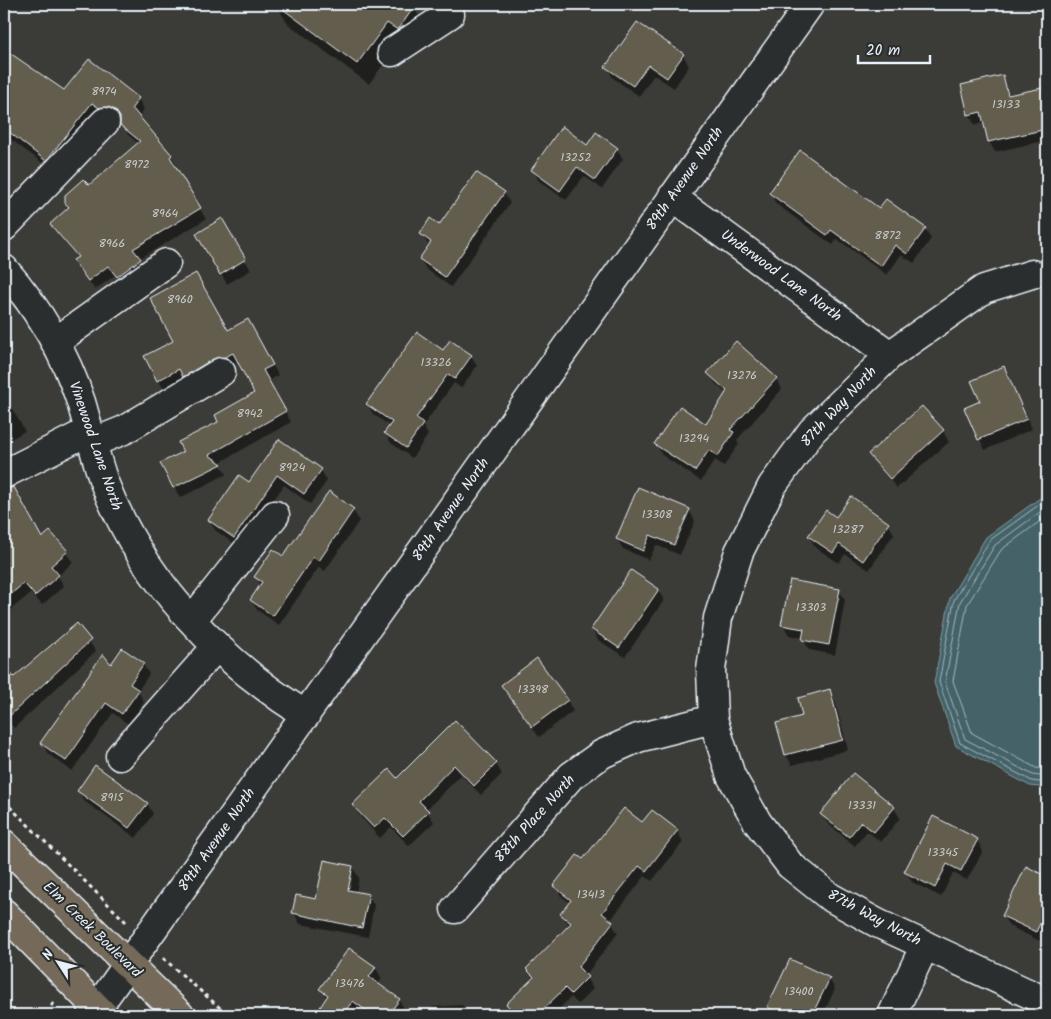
<svg xmlns="http://www.w3.org/2000/svg" width="1051" height="1019" font-family="Kalam,sans-serif">
	<style>
		.water { fill: #456269; stroke: #869ba2 }
		.shadow { fill: #0007; fill-rule: evenodd }
		.lines { fill: none; stroke-linecap: round; stroke-linejoin: round }
		.shore { stroke: #a7b8bf; stroke-width: 1 }
		.building { fill: #645d4d; stroke: #e8f1f8 }
		.minor-casing { stroke: #e8f1f8; stroke-width: 31 }
		.major-casing { stroke: #e8f1f8; stroke-width: 31 }
		.path { stroke: #e8f1f8; stroke-width: 3; stroke-dasharray: 4 4; stroke-linecap: butt }
		.minor { stroke: #2a2d2e; stroke-width: 28 }
		.major { stroke: #746a5a; stroke-width: 28 }
		.labels { text-anchor: middle; dominant-baseline: central; stroke-width: 4; stroke-linejoin: round; paint-order: stroke }
		.number-label { font-size: 12px; fill: #c7cccd }
		.street-label { font-size: 15px; fill: #e8f1f8; stroke: #2a2d2e }
	</style>
	<rect width="100%" height="100%" fill="#3b3b37"/>
	<filter id="ink" filterUnits="userSpaceOnUse"><feTurbulence type="fractalNoise" baseFrequency=".02" numOctaves="2"/><feDisplacementMap in="SourceGraphic" scale="10" xChannelSelector="R" yChannelSelector="G"/><feConvolveMatrix kernelMatrix="1 2 1 2 8 2 1 2 1" color-interpolation-filters="sRGB"/></filter>
	<g filter="url(#ink)">
		<path class="water" d="M1047 493V788L1030 786 956 746 934 683 950 598 986 537Z"/>
		<path class="shadow" d="M276 4H411L426 27 399 43 369 84 287 23Z
			M4 40 12 52 10 55 64 92 89 60 138 99 144 109 138 118 171 156 177 166 175 168 206 219 139 259 145 270 123 286 115 275 95 290 74 261 78 258 51 225 70 208 88 187 139 144 128 135 121 120 115 117 52 170 6 136 4 139Z
			M683 55 689 66 674 88 654 75 639 96 613 78 607 67Z
			M1003 77 1010 96 1047 88V140L995 152 989 141 985 123 975 125 969 115Z
			M588 146 617 149 623 159 602 189 584 176 566 200 539 181 533 170Z
			M504 193 510 203 451 287 426 269 420 259 429 246 421 234Z
			M770 193 880 210 925 228 931 239 914 263 901 255 887 275 837 239 833 245 776 204Z
			M221 220 251 270 227 284 198 234Z
			M254 330 278 375 268 381 291 422 219 463 227 474 180 498 162 464 185 452 256 393 240 363 164 390 146 357 227 331Z
			M443 352 471 356 477 366 461 388 454 383 423 426 428 435 412 458 391 443 385 433 390 426 373 414 367 404Z
			M709 373 776 379 782 389 737 440 739 444 724 466 715 460 701 481 662 455 656 444 706 425 727 394 715 383Z
			M1047 377V386L1044 380Z
			M1009 378 1032 429 985 450 966 409 981 402Z
			M4 395 25 431 4 443Z
			M922 407 943 431 949 442 897 488 876 464 870 454Z
			M280 441 321 470 327 481 310 504 284 485 240 548 215 530 209 520 249 484Z
			M15 492 42 540 50 533 73 562 58 576 64 586 42 605 31 593 4 615V498Z
			M329 493 353 510 359 521 325 571 319 567 279 625 257 610 251 600 261 586 256 577 284 558Z
			M689 510 695 521 680 555 656 545 649 560 623 549 617 539Z
			M837 519 888 523 894 534 869 570 845 554 839 563 815 547 809 536Z
			M658 590 664 600 625 657 598 640 592 629Z
			M839 590 845 600 835 655 809 650 803 638 789 635 783 625Z
			M76 625 96 651 14 728 4 717V668L13 678Z
			M143 664 149 674 138 691 144 702 128 724 113 713 72 771 48 754 42 743 111 666Z
			M829 691 835 701 848 750 792 765 786 755 778 724 804 717Z
			M509 695 567 700 573 711 539 737Z
			M455 722 496 764 502 774 481 795 461 775 426 810 434 822 409 846 391 827 380 838 359 815 353 805 397 780Z
			M78 791 147 803 153 814 136 838 84 801Z
			M894 808 900 818 881 842 867 831 855 846 828 824 822 814Z
			M643 824 677 831 683 842 652 881 645 876 610 921 618 933 585 976 593 989 578 1004 571 997 553 1015H514L508 1005 533 979 527 969 570 926 561 914 570 903 561 896 555 886 583 861Z
			M977 840 983 851 967 880 953 873 941 897 912 882 906 872Z
			M353 868 359 878 356 892 368 895 374 905 368 937 300 924 294 913 317 900ZM350 875H353L348 896H346Z
			M1026 868 1047 878V931L1042 942 1009 926 1003 916Z
			M349 949 376 968 382 979 377 984 399 1000 405 1010 401 1015H365L359 1011 355 1015H323L320 1010 327 999 321 989Z
			M790 961 829 979 835 989 825 1010 830 1015H765Z
			M462 1005 468 1015H432V1007Z"/>
		<g class="lines">
			<path class="shore" d="M1047 499 990 540 954 600 939 682 960 743 1032 781 1047 783
				M1047 507 995 545 960 602 945 682 965 739 1033 775 1047 777
				M1047 516 1001 550 967 605 953 681 972 733 1036 768 1047 769"/>
		</g>
		<path class="building" d="M276 4H416L398 30 387 23 357 64Z
			M637 22 684 54 667 78 648 65 633 86 605 67Z
			M4 49 64 90 89 59 139 98 132 108 172 155 170 157 201 208 133 249 141 259 117 277 108 266 88 281 73 260 78 257 50 224 69 207 65 203V195L83 179 89 185 140 141 120 125V117L115 110 108 107 99 108 92 103 46 161 4 128Z
			M1003 75 1008 95 1047 87V129L988 142 981 112 968 115 961 85Z
			M562 126 587 145 596 132 618 148 595 180 577 167 560 191 531 170Z
			M800 150 879 208 886 199 926 228 907 254 895 245 881 266 831 230 827 235 769 193Z
			M476 172 505 192 445 277 419 259 431 242 420 234 430 218 439 225Z
			M222 218 246 259 220 275 196 234Z
			M196 273 228 330 248 319 273 365 263 370 286 411 209 455 222 464 173 488 160 463 183 452 178 442 218 422 215 415 254 393 233 353 225 357 213 359 183 377 179 369 157 381 144 356 173 341 150 298Z
			M417 332 443 350 450 340 472 355 455 379 448 374 416 418 423 424 406 448 384 433 392 422 366 404Z
			M736 341 777 378 730 430 734 432 718 456 709 450 695 471 654 444 680 406 706 424 727 391 707 373Z
			M1004 366 1027 419 978 440 964 408 980 401 971 381Z
			M922 406 944 430 890 479 868 454Z
			M279 439 322 469 304 494 277 475 234 538 208 520 239 475 249 482Z
			M14 487 42 538 50 531 68 551 51 566 59 575 35 596 24 583 4 600V490Z
			M638 487 690 509 674 545 650 535 643 551 616 539Z
			M329 491 354 509 319 561 313 557 273 616 250 600 262 582 254 577 273 549 283 556Z
			M851 496 889 523 863 561 839 544 833 553 808 536 826 510 836 517Z
			M631 570 659 589 619 648 591 629Z
			M790 580 840 589 829 645 802 640 804 629 781 625Z
			M77 623 91 640 4 721V666L14 677Z
			M122 648 144 663 130 684 139 690 122 714 106 703 66 761 40 743 103 654 111 664Z
			M537 658 568 700 532 727 501 685Z
			M830 689 843 740 785 755 776 723 802 716 798 698Z
			M455 720 497 763 474 786 454 765 419 801 429 811 403 836 385 818 374 828 352 805 389 769 397 778Z
			M95 765 148 803 129 828 77 791Z
			M853 773 895 807 874 832 861 822 849 837 820 814Z
			M624 808 642 822 652 810 678 830 646 871 639 866 602 913 613 922 578 967 588 977 571 994 565 988 537 1015H517L506 1004 534 977 526 969 571 923 560 914 571 900 553 886 577 855 583 859Z
			M933 816 978 839 961 871 947 864 935 888 904 872Z
			M324 860 353 866 348 890 369 894 362 928 292 913 296 895 316 899Z
			M1026 866 1047 877V909L1036 932 1002 916Z
			M349 948 376 967 369 977 400 999 388 1015H372L353 1001 342 1015H315L328 995 319 989Z
			M790 959 830 978 812 1015H784L767 1007Z"/>
		<g class="lines">
			<defs>
				<path id="minor" d="M392 52 450 14 446 4
					M672 197 890 355
					M4 227 105 122
					M4 269C38 308 65 353 81 402 89 429 95 456 104 482 142 580 218 660 306 715
					M1032 274 984 289 890 355 812 431 772 486 739 552 718 618 711 670 713 719 731 776 758 823 790 865 830 897 877 923 1047 1002
					M55 342 166 263
					M92 443 124 430 221 372
					M4 474 89 431
					M192 620 275 515
					M120 756 217 646
					M455 909 571 776 602 754 638 738 713 719
					M92 1015 810 4
					M892 1015 925 945"/>
				<path id="major" d="M4 844 180 1015
					M4 913 104 1015"/>
			</defs>
			<use href="#minor" class="minor-casing"/>
			<use href="#major" class="major-casing"/>
			<path class="path" d="M4 801 126 922
				M163 958 228 1015
				M51 1006 56 1001
				M134 1015 138 1010"/>
			<use href="#minor" class="minor"/>
			<use href="#major" class="major"/>
		</g>
	</g>
	<g class="labels">
		<g class="number-label">
			<text x="104" y="91">8974</text>
			<text x="1006" y="104">13133</text>
			<text x="576" y="157">13252</text>
			<text x="137" y="164">8972</text>
			<text x="165" y="213">8964</text>
			<text x="888" y="235">8872</text>
			<text x="112" y="243">8966</text>
			<text x="180" y="299">8960</text>
			<text x="436" y="362">13326</text>
			<text x="742" y="375">13276</text>
			<text x="250" y="413">8942</text>
			<text x="694" y="438">13294</text>
			<text x="292" y="467">8924</text>
			<text x="657" y="514">13308</text>
			<text x="848" y="529">13287</text>
			<text x="811" y="607">13303</text>
			<text x="533" y="689">13398</text>
			<text x="112" y="797">8915</text>
			<text x="862" y="805">13331</text>
			<text x="943" y="852">13345</text>
			<text x="591" y="894">13413</text>
			<text x="350" y="983">13476</text>
			<text x="799" y="991">13400</text>
		</g>
		<g class="street-label">
			<text transform="translate(685 179) rotate(-55)">89th Avenue North</text>
			<text transform="translate(781 276) rotate(36)">Underwood Lane North</text>
			<text transform="translate(839 407) rotate(-47)">87th Way North</text>
			<text transform="translate(95 446) rotate(71)">Vinewood Lane North</text>
			<text transform="translate(451 510) rotate(-55)">89th Avenue North</text>
			<text transform="translate(535 819) rotate(-48)">88th Place North</text>
			<text transform="translate(217 840) rotate(-55)">89th Avenue North</text>
			<text transform="translate(874 918) rotate(28)">87th Way North</text>
			<text transform="translate(92 930) rotate(44)">Elm Creek Boulevard</text>
		</g>
	</g>
	<rect width="1051" height="1019" fill="none" stroke="#2a2d2e" stroke-width="20"/>
	<rect x="10" y="10" width="1031" height="999" fill="none" stroke="#e8f1f8" stroke-width="2" filter="url(#ink)"/>
	<g transform="translate(58 962) rotate(306)" stroke="#2a2d2e" stroke-width="4" paint-order="stroke">
	<path d="M0-4L9 19L0 12L-9 19Z" fill="#e8f1f8"/>
	<text y="-8" font-size="14" font-weight="bold" text-anchor="middle" fill="#e8f1f8">N</text>
	</g>
	<path d="M858 55v8h72v-8" fill="none" stroke="#e8f1f8" stroke-width="2.5"/>
	<text x="866" y="55" font-size="15" fill="#e8f1f8" stroke="#2a2d2e" stroke-width="4" paint-order="stroke">20 m</text>
</svg>
